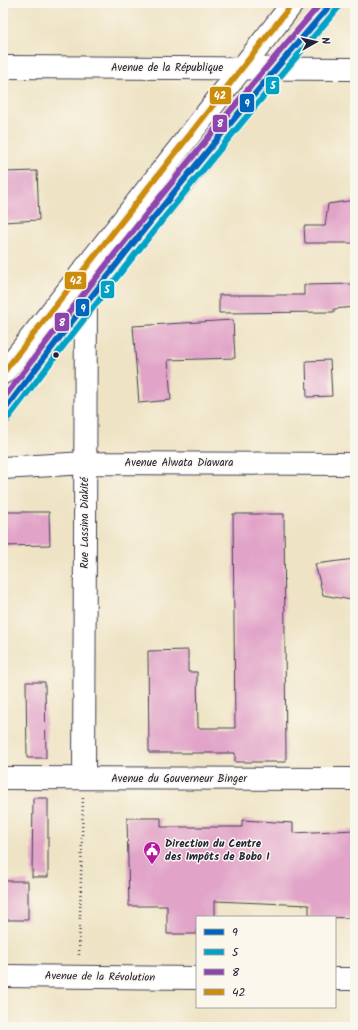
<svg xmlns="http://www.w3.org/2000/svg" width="358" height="1030" font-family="Kalam,sans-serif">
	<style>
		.building { fill: #e1a3c8 }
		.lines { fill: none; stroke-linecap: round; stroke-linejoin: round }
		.minor-casing { stroke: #413f50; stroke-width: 24 }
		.tertiary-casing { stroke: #413f50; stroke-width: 24 }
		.secondary-casing { stroke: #413f50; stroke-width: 24 }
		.path { stroke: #413f50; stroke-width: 2.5; stroke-dasharray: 1 3; stroke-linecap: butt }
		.minor { stroke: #fff; stroke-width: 22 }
		.tertiary { stroke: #fff; stroke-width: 22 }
		.secondary { stroke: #fff; stroke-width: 22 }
		.bus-1-casing { stroke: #fbf7ec; stroke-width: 9 }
		.bus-2-casing { stroke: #fbf7ec; stroke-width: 9 }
		.bus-3-casing { stroke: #fbf7ec; stroke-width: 9 }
		.bus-4-casing { stroke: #fbf7ec; stroke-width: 9 }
		.bus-1 { stroke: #0065bd; stroke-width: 6 }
		.bus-2 { stroke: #02a2c7; stroke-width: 6 }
		.bus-3 { stroke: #8e44ad; stroke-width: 6 }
		.bus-4 { stroke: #cc8c0c; stroke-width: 6 }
		.bus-dot { fill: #22223b; stroke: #fbf7ec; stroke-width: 1.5 }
		.labels { text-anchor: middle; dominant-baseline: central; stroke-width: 3; stroke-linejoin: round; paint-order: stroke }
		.street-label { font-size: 11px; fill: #22223b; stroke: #fbf7ec }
		.poi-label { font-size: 11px; font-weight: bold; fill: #22223b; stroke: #fbf7ec; text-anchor: start }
		.line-badge { stroke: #fbf7ec; stroke-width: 1.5 }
		.badge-label { font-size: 11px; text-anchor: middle; font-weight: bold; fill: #fff }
	</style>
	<rect width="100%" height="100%" fill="#fbf7ec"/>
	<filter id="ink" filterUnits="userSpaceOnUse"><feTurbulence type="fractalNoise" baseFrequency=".025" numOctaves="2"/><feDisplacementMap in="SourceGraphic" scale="8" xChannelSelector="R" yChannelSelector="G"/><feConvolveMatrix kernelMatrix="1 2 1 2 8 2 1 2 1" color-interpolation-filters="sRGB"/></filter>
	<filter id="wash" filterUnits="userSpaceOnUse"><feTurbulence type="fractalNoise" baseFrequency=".012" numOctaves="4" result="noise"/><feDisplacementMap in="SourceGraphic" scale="16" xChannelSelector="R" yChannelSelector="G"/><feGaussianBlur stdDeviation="0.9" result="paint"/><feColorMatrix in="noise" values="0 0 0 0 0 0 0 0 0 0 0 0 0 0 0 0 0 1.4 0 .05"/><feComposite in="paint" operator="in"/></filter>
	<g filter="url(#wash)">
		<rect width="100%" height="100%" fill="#eee3c4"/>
		<g id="blocks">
			<path class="building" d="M37 171 39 220 3 222V172Z
				M355 200V243H305L304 226H325L328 204Z
				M355 284V307L334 309V312L219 313V295H304V285Z
				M233 320 235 358 168 360 171 400 139 403 133 326Z
				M330 360 332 396 307 397 306 361Z
				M3 512H49L50 545 3 546Z
				M233 514H284L286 762H235V753H149L148 651 188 650V672H197L198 728H235Z
				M355 559V593L351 600 323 595 315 564Z
				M26 682H45L46 758H27Z
				M33 798H48V877H32Z
				M127 818H161V827H242V820L293 823V833L355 830V918L309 917V905L215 901V917H197V934H167V906H129Z
				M3 881H28V920H3Z"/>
		</g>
	</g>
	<g filter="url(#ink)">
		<use href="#blocks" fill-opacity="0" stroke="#413f50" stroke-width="1"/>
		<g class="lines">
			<defs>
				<path id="minor" d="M3 468 85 463 355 464
					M84 778 86 291
					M3 976 197 978
					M335 979H355"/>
				<path id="tertiary" d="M3 67 355 69
					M3 778 355 779"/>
				<path id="secondary" d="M3 373 293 3
					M3 412 86 302 275 69 332 3"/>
			</defs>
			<use href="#minor" class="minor-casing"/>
			<use href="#tertiary" class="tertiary-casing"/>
			<use href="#secondary" class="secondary-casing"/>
			<path class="path" d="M79 955 83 798"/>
			<use href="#minor" class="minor"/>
			<use href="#tertiary" class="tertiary"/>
			<use href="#secondary" class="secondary"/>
			<defs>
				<path id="bus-1" d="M3 412C108 272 218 135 332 3"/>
				<path id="bus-2" d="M9 417C115 277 224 141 338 8"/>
				<path id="bus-3" d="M3 399C105 264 211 131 321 3"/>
				<path id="bus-4" d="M3 373 293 3"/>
			</defs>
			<use href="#bus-1" class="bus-1-casing"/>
			<use href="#bus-2" class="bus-2-casing"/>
			<use href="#bus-3" class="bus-3-casing"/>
			<use href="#bus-4" class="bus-4-casing"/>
			<use href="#bus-1" class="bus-1"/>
			<use href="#bus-2" class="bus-2"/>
			<use href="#bus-3" class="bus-3"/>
			<use href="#bus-4" class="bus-4"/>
		</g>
	</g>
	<defs>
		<symbol id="civic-pin" viewBox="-11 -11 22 30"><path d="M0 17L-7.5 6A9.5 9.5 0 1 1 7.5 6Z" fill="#b5179e" stroke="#fbf7ec"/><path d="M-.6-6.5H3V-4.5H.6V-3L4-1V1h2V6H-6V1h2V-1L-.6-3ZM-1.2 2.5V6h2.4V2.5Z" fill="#fff"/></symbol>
	</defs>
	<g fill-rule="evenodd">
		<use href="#civic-pin" x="142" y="840" width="20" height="27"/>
	</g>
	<circle class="bus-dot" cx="56" cy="355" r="3.5"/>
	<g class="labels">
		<g class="street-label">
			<text x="167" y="68">Avenue de la République</text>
			<text x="179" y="463">Avenue Alwata Diawara</text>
			<text transform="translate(85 523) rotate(-90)">Rue Lassina Diakité</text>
			<text x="179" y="779">Avenue du Gouverneur Binger</text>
			<text transform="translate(100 977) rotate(1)">Avenue de la Révolution</text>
		</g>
		<g class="poi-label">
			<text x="165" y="844">Direction du Centre<tspan x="165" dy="13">des Impôts de Bobo I</tspan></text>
		</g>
	</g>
	<g class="line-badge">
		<rect x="265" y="76" width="15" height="19" rx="4" fill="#02a2c7"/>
		<rect x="209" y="86" width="23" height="19" rx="4" fill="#cc8c0c"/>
		<rect x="239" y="93" width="16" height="20" rx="4" fill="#0065bd"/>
		<rect x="212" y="114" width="16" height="19" rx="4" fill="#8e44ad"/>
		<rect x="64" y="271" width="23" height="19" rx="4" fill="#cc8c0c"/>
		<rect x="100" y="280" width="15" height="19" rx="4" fill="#02a2c7"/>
		<rect x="75" y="298" width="15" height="19" rx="4" fill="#0065bd"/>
		<rect x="54" y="312" width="16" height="20" rx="4" fill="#8e44ad"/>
	</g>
	<g class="badge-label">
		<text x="273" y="89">5</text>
		<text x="220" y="99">42</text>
		<text x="247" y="107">9</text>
		<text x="220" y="127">8</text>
		<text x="76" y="284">42</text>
		<text x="107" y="293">5</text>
		<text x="83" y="312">9</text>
		<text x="62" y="326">8</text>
	</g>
	<rect width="358" height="1030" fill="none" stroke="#fbf7ec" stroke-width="16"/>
	<rect x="196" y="916" width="140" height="92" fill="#fbf7ec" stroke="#a4a2a5"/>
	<rect x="204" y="929" width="20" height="6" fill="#0065bd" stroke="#a4a2a5"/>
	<text x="232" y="936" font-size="12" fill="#22223b">9</text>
	<rect x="204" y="949" width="20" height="6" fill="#02a2c7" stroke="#a4a2a5"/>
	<text x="232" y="956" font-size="12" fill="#22223b">5</text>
	<rect x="204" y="969" width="20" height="6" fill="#8e44ad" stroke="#a4a2a5"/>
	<text x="232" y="976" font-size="12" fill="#22223b">8</text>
	<rect x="204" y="989" width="20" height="6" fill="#cc8c0c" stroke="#a4a2a5"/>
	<text x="232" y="996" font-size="12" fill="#22223b">42</text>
	<g transform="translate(316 42) rotate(82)" stroke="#fbf7ec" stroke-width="3" paint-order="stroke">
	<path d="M0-3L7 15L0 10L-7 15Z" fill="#22223b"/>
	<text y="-6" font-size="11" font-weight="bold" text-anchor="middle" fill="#22223b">N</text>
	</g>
</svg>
